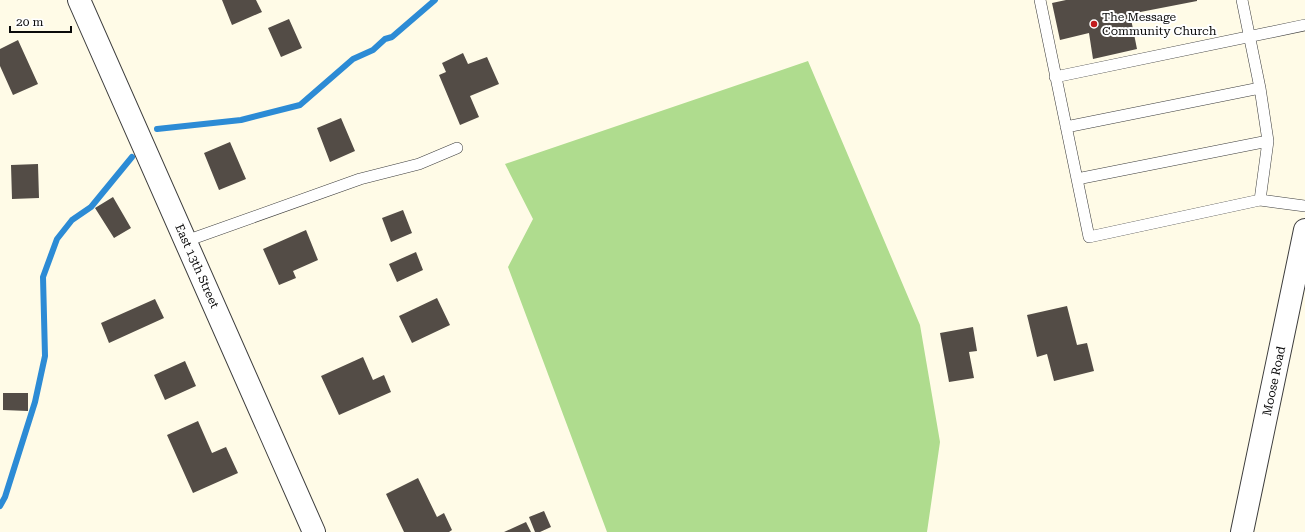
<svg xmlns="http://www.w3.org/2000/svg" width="1305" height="532" font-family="'Roboto Serif',serif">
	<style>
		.forest { fill: #afdc8e }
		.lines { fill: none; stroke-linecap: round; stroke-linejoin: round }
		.stream { stroke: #2c8bd5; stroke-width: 6 }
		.building { fill: #534c46 }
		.service-casing { stroke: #3d3d3d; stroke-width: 12 }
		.minor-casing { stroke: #3d3d3d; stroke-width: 24 }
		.tertiary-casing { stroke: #3d3d3d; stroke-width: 24 }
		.service { stroke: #fff; stroke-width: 11 }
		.minor { stroke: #fff; stroke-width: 22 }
		.tertiary { stroke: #fff; stroke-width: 22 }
		.poi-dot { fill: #c11c1e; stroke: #fff; stroke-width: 1.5 }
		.labels { text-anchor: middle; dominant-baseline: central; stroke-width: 4; stroke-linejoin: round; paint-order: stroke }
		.poi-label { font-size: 12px; fill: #0a0a0a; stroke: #fff; text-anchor: start }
		.street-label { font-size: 12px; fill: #0a0a0a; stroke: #fff }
	</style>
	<rect width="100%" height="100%" fill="#fffbe7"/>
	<path class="forest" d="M808 61 920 325 940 442 927 532H607L508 267 533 219 505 164Z"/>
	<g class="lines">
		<path class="stream" d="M157 129 241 120 300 105 353 59 373 50 385 39 392 37 435 0
			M0 506 5 497 35 402 45 356 43 277 57 239 72 220 91 207 132 157"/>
	</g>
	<path class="building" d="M222 0H256L262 12 232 25Z
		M1066 0H1197V1L1130 14 1137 49 1093 59 1089 33 1060 40 1052 3Z
		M289 19 302 48 281 57 268 28Z
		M18 40 38 84 13 95 0 66V49Z
		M463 53 468 64 487 57 499 84 470 96 479 117 460 125 439 75 446 72 442 63Z
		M341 118 355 151 330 162 317 128Z
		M230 142 246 179 219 190 204 153Z
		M38 164 39 198 12 199 11 165Z
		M113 197 131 228 114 238 95 208Z
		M403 210 412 233 391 242 382 218Z
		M306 230 318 260 293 271 296 278 279 285 263 249Z
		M416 252 423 270 397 282 389 264Z
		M437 298 450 325 412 343 399 316Z
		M155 299 164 318 109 343 101 323Z
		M1067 306 1077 345 1087 343 1094 371 1054 381 1047 354 1037 357 1027 315Z
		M973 327 977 351 969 352 974 378 949 382 940 333Z
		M363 357 373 380 384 375 391 392 339 415 321 376Z
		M185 361 196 386 165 400 154 375Z
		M3 393H28V411L3 410Z
		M198 421 212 453 226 447 238 473 193 493 167 435Z
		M418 478 437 517 444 513 452 530 449 532H404L386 494Z
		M544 511 551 527 540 532H535L529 517Z
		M526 522 531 532H504Z"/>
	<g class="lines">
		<defs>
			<path id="service" d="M1040 0 1089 237 1260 200 1305 206
				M1242 0 1260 88 1268 141 1260 200
				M1055 77 1305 25
				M1066 127 1260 88
				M1077 179 1268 141
				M186 241 360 179 419 164 457 148"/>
			<path id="minor" d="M79 0 314 532"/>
			<path id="tertiary" d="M1242 532 1305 230"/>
		</defs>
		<use href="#service" class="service-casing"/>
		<use href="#minor" class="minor-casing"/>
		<use href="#tertiary" class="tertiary-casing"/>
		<use href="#service" class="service"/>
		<use href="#minor" class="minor"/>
		<use href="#tertiary" class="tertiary"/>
	</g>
	<circle class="poi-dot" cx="1094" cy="24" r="4"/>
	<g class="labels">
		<g class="poi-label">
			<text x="1102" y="17">The Message<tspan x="1102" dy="14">Community Church</tspan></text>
		</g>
		<g class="street-label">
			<text transform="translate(197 266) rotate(66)">East 13th Street</text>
			<text transform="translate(1274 381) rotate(-78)">Moose Road</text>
		</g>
	</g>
	<path d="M10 26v6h61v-6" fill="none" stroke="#0a0a0a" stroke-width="2"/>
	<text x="16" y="26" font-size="12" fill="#0a0a0a" stroke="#ffffff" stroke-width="3" paint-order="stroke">20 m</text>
</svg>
